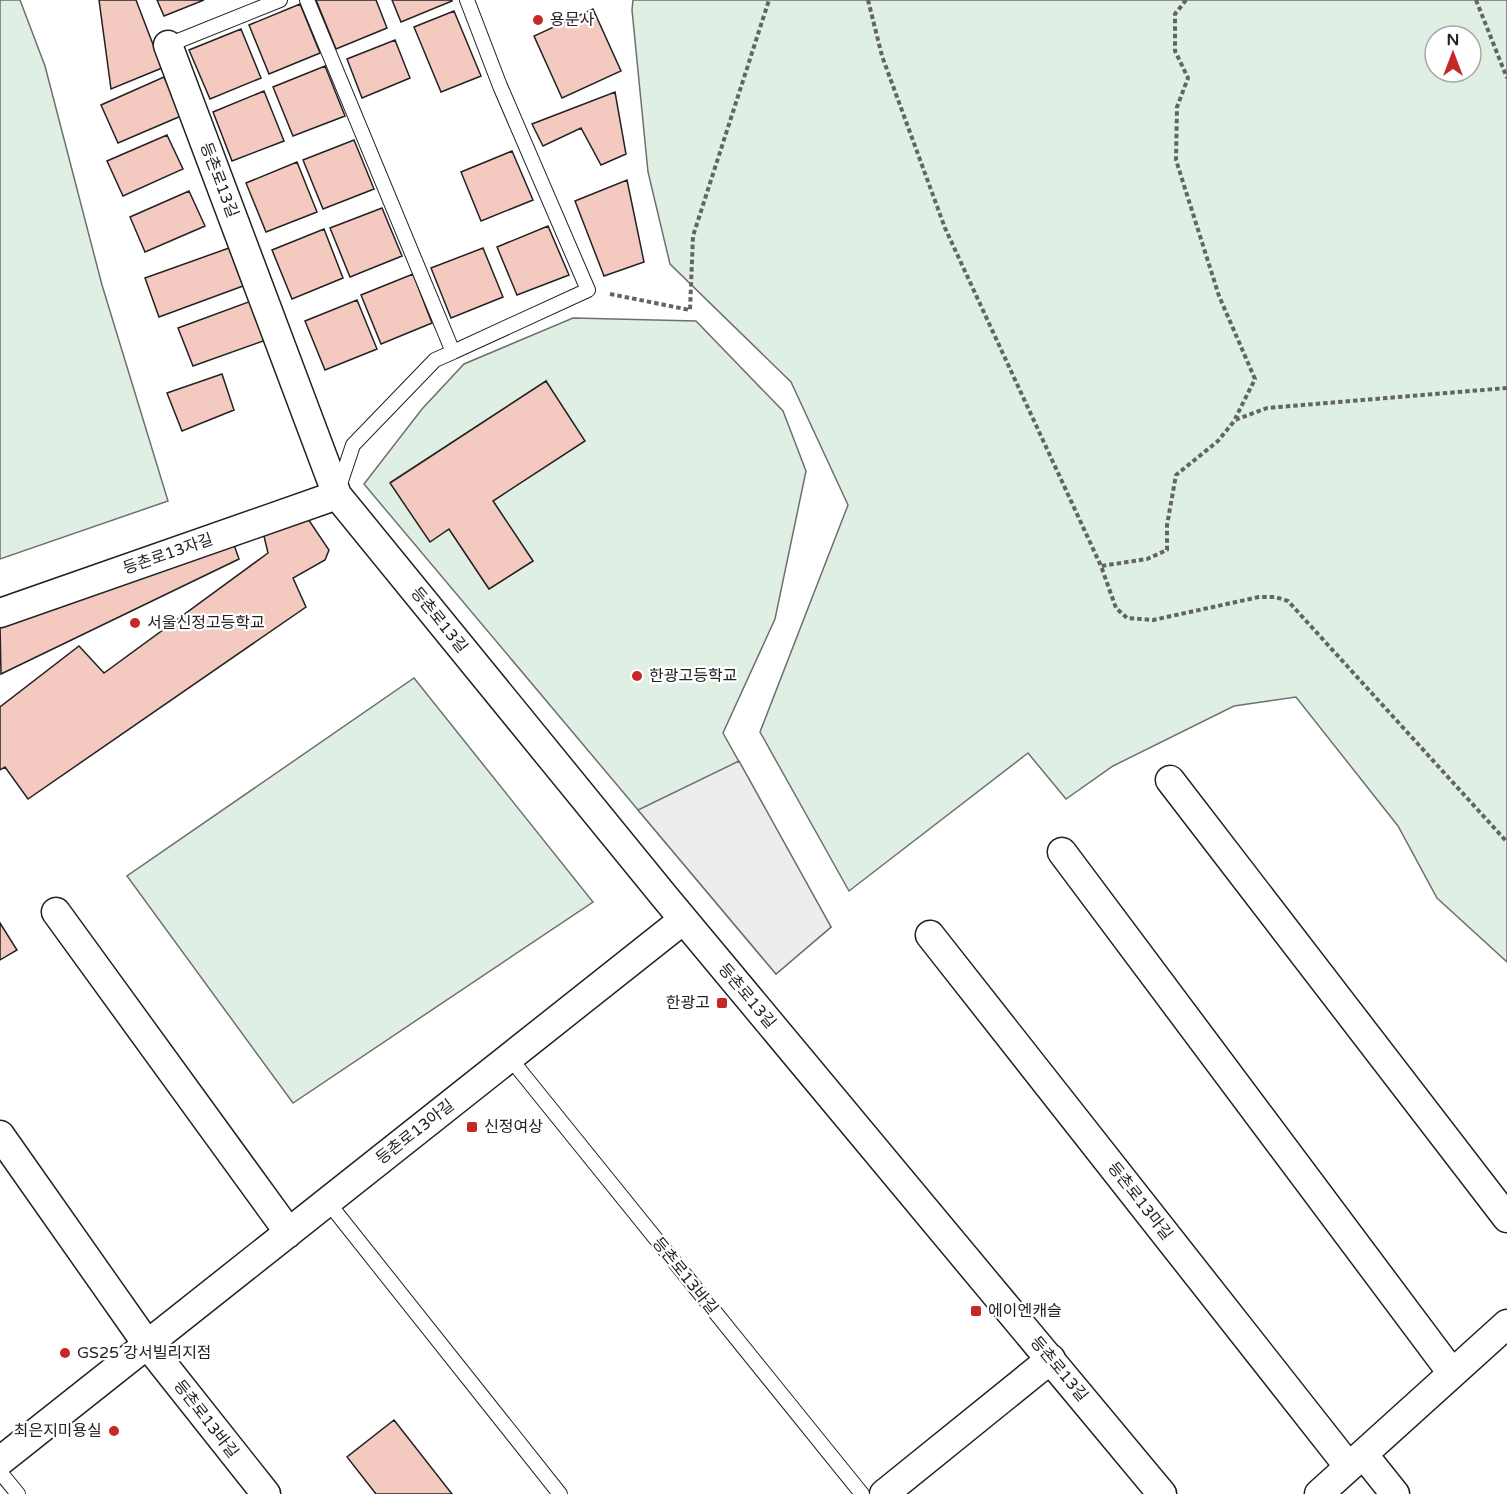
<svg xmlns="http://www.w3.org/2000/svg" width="1507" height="1494" font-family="'Varela Round','Noto Sans KR',sans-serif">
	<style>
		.green { fill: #e0efe3; stroke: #6f6f6f; stroke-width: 1.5; fill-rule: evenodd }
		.parking { fill: #ededed; stroke: #6f6f6f; stroke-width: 1.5 }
		.building { fill: #f3c9c0; stroke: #222; stroke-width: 1.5 }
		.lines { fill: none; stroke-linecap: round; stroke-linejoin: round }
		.service-casing { stroke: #222; stroke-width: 16 }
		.minor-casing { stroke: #222; stroke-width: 31 }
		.path { stroke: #646464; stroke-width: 4; stroke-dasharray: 4.5 3; stroke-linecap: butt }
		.service { stroke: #fff; stroke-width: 14 }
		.minor { stroke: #fff; stroke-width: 28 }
		.poi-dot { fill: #c62828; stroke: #fff; stroke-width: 2 }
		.labels { text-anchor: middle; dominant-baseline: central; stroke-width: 4.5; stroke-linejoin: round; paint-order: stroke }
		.poi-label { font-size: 16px; fill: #222; stroke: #fff; text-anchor: start }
		.street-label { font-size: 16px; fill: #222; stroke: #fff }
	</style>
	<rect width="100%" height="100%" fill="#fff"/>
	<path class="green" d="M0 0H20L45 66 102 285 168 501 0 559Z
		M633 0H1507V962L1437 898 1398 826 1296 697 1234 706 1113 766 1066 799 1028 753 849 891 760 732 848 505 791 382 670 264 648 172 632 10ZM1435 36H1471V72H1435Z
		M573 318 696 321 783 411 806 471 775 619 723 733 831 927 776 974 364 484 422 409 464 364ZM546 381 493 501 533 561 489 589 449 529 430 541 391 482Z
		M414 678 593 902 293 1103 127 876Z"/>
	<path class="parking" d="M739 761 831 927 776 974 638 810Z"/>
	<path class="building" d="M99 0H136L162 68 111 89Z
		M157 0H204L164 16Z
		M316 0H376L387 28 336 49Z
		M392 0H452V1L401 22Z
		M300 4 320 53 269 74 249 25Z
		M593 9 621 71 562 98 534 36Z
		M454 11 481 76 441 92 414 27Z
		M241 29 261 78 210 99 189 50Z
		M395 40 410 78 362 98 347 59Z
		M325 66 345 116 293 136 273 87Z
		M164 77 181 116 118 143 101 105Z
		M264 91 284 141 232 161 213 112Z
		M615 92 626 154 601 165 581 128 543 146 532 124Z
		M167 135 183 169 123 196 107 161Z
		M354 140 374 189 323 209 303 160Z
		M512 151 533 200 481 221 461 172Z
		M297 162 317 212 266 232 246 183Z
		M627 180 644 262 604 276 575 201Z
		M189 191 205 226 145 252 130 217Z
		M382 208 402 256 350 277 330 228Z
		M548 226 569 275 517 295 497 247Z
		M324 229 343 278 292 299 272 250Z
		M229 248 243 286 159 317 145 278Z
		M483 248 503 297 451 318 431 268Z
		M413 274 432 323 381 344 361 295Z
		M262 297 277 336 193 366 178 328Z
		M357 300 377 349 325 370 305 321Z
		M222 374 234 410 182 431 167 393Z
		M546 381 585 441 493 501 533 561 489 589 449 529 430 542 390 483Z
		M304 513 329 550 325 560 293 578 306 607 28 799 5 767 0 770V707L79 646 104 673 268 553 263 532Z
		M232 539 239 559 1 674 0 624Z
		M0 923 17 950 0 960Z
		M394 1420 452 1494H376L347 1457Z"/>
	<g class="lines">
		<defs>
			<path id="service" d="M307 0 453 352 435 360 353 445 338 490
				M168 45 280 0
				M453 352 588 290 500 86 467 0
				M509 1057 862 1494
				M327 1201 560 1494
				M0 1472 18 1494"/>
			<path id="minor" d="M168 45 337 495 664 896 1162 1494
				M0 613 337 495
				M1170 780 1507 1218
				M1062 852 1452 1373
				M56 912 282 1223 287 1234
				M930 935 1349 1467
				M0 1135 147 1344 266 1494
				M1363 1454 1395 1494
				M0 1461 683 920
				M884 1494 1051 1359
				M1319 1494 1507 1324"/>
		</defs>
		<use href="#service" class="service-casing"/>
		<use href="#minor" class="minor-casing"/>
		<path class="path" d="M868 0 882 56 945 228 1101 566
			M1186 0 1175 14V51L1188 78 1177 107 1176 160 1219 296 1255 379 1235 419
			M1476 0 1507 78
			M610 294 690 310 693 236 769 0
			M1507 388 1267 408 1235 420 1218 441 1176 475 1167 525V550L1147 559 1101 566 1116 608 1127 618 1153 620 1259 597H1275L1288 601 1507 842"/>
		<use href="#service" class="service"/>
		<use href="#minor" class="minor"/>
	</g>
	<g class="poi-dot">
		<circle cx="538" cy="20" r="6"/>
		<circle cx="135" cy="623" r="6"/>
		<circle cx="637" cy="676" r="6"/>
		<rect x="716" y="997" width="12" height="12" rx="3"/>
		<rect x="466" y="1121" width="12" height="12" rx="3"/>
		<rect x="970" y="1305" width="12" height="12" rx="3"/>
		<circle cx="65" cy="1353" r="6"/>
		<circle cx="114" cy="1431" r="6"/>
	</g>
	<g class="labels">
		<g class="poi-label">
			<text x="550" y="20">용문사</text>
			<text x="147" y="623">서울신정고등학교</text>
			<text x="649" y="676">한광고등학교</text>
			<text x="710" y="1003" text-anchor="end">한광고</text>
			<text x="484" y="1127">신정여상</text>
			<text x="988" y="1311">에이엔캐슬</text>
			<text x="77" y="1353">GS25 강서빌리지점</text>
			<text x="102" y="1431" text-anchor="end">최은지미용실</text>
		</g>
		<g class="street-label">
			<text transform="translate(219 180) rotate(69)">등촌로13길</text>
			<text transform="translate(168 554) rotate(-19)">등촌로13자길</text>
			<text transform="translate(439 620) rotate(51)">등촌로13길</text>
			<text transform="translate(747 996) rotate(50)">등촌로13길</text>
			<text transform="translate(415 1132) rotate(-38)">등촌로13아길</text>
			<text transform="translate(1140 1201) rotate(52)">등촌로13마길</text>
			<text transform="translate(685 1276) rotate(51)">등촌로13바길</text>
			<text transform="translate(1059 1369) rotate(50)">등촌로13길</text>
			<text transform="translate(206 1419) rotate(52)">등촌로13바길</text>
		</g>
	</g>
	<g transform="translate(1453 54)"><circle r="28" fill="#ffffff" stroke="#a7a7a7" stroke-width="1.5"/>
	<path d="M0-4.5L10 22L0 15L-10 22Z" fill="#c62828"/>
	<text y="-9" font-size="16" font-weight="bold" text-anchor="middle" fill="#222222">N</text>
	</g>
</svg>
